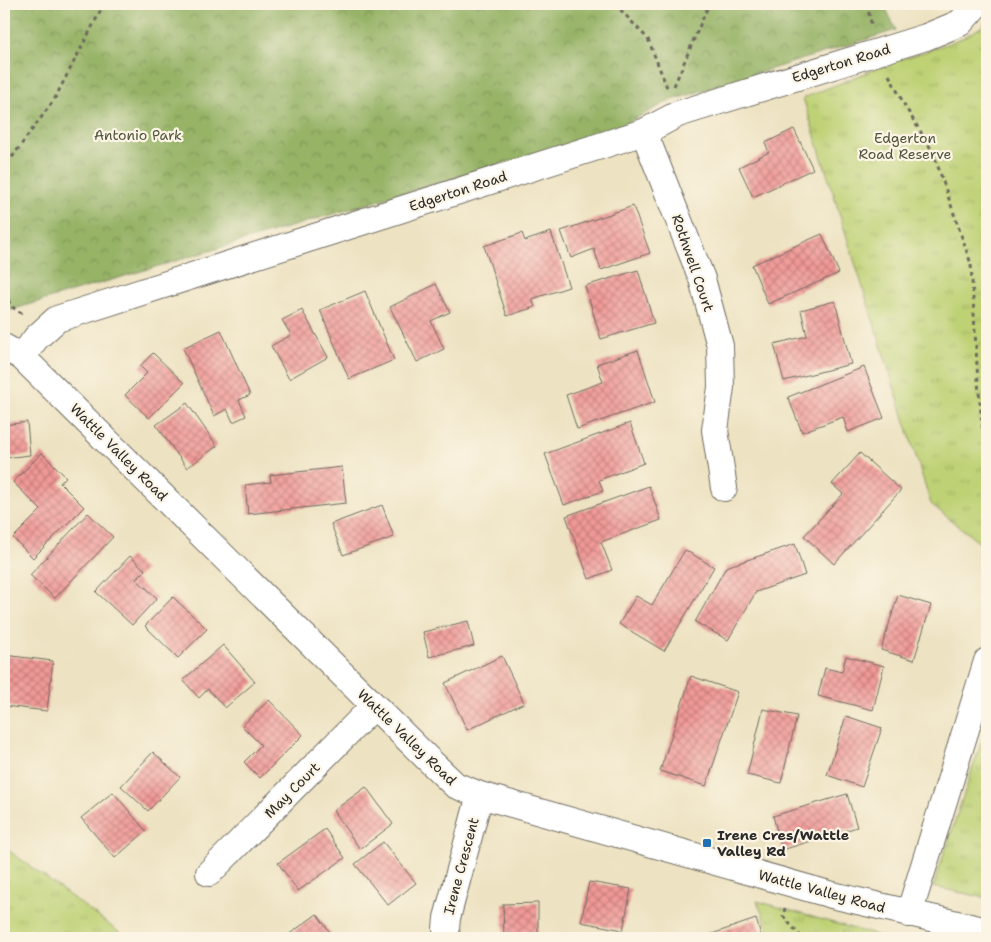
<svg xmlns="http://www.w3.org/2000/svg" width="991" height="942" font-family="'Shantell Sans',sans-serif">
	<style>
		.forest { fill: url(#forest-crowns); stroke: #606f48 }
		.park { fill: url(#park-tufts); stroke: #747e50 }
		.building { fill: url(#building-cross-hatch) }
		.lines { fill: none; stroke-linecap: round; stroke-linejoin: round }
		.minor-casing { stroke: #6f6b60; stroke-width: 28 }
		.path { stroke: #6f6b60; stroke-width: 3; stroke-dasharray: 4 4; stroke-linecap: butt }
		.minor { stroke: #fff; stroke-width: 26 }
		.poi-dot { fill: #1f6fb2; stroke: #fcf5e5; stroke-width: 2 }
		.labels { text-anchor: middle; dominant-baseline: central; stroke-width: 4.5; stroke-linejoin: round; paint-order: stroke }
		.street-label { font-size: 14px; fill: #2b2b2b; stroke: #fcf5e5 }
		.park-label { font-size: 14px; fill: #50543d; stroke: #fcf5e5 }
		.poi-label { font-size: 14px; font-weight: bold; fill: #2b2b2b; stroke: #fcf5e5; text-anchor: start }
	</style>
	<defs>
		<pattern id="forest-crowns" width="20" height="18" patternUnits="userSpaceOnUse" patternTransform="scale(1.25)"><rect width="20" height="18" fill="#96b366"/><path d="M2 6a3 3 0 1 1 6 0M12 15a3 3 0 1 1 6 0" fill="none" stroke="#7b9254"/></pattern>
		<pattern id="park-tufts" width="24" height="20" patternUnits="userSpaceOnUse" patternTransform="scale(1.25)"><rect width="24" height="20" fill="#bed174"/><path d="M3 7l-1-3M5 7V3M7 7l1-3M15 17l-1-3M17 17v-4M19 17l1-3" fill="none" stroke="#a3b465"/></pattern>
		<pattern id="building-cross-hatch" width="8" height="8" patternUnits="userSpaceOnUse" patternTransform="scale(1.25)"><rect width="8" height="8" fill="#f19997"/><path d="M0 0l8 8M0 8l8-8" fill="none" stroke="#c37d7b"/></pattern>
	</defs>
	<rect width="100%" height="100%" fill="#fcf5e5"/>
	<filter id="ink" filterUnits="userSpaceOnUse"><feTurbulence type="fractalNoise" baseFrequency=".02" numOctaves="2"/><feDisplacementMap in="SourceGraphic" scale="10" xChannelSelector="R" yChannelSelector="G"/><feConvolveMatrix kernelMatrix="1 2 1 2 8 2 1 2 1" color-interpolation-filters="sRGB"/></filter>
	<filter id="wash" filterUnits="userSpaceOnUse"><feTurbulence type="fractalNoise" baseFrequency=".0096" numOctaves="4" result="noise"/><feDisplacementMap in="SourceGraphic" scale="20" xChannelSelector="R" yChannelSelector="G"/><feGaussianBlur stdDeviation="1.12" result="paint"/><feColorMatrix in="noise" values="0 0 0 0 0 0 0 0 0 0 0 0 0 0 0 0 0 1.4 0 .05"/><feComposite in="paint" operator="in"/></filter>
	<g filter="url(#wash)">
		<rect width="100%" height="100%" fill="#ede2c1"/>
		<path class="forest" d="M4 4H884L896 30 669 101 612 131 4 312Z"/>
		<path class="park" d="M987 19V549L931 504 803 98 898 60 933 49 962 38 983 26Z
			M987 725V898L933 887Z
			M4 847 127 938H4Z
			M757 901 886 938H772Z"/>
		<g id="blocks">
			<path class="building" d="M794 129 813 169 753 197 739 167 769 152 765 143Z
				M633 206 650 253 601 270 594 249 571 258 561 231Z
				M551 232 569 287 532 299 535 307 507 316 484 246 522 233 525 241Z
				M822 234 839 273 768 304 752 265Z
				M638 270 654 323 601 339 585 286Z
				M436 284 450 312 431 321 444 349 417 362 390 307Z
				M365 291 394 360 349 379 320 310Z
				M835 301 851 364 784 381 774 344 807 336 801 310Z
				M302 310 328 357 289 379 271 346 291 335 282 320Z
				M221 330 250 395 239 400 246 416 233 422 227 409 214 416 183 348Z
				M638 350 655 402 577 429 566 395 603 382 597 364Z
				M153 353 184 383 149 418 125 395 147 373 140 366Z
				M864 367 884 418 848 432 843 417 802 432 788 397Z
				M187 403 217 446 187 468 156 425Z
				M27 422 30 455 4 458V425Z
				M630 423 644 463 599 480 603 491 564 505 545 454Z
				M42 453 66 477 60 483 84 507 33 558 13 538 41 510 13 482Z
				M860 453 901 490 834 564 804 536 843 494 832 484Z
				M342 467 346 503 248 514 245 485 271 482 270 475Z
				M649 486 661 520 601 542 612 570 589 579 566 516Z
				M382 505 394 537 343 555 331 524Z
				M88 513 113 537 55 598 30 575Z
				M795 544 805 575 756 592 728 640 695 622 726 567Z
				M685 550 714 567 664 651 619 624 636 596 652 605Z
				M130 556 145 570 136 579 157 598 132 625 96 592Z
				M898 595 931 605 914 660 881 650Z
				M173 597 207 629 178 658 145 626Z
				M468 621 474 646 429 657 423 632Z
				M223 645 255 682 225 708 208 689 199 698 183 680Z
				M4 655 53 661 47 711 4 706Z
				M502 656 524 703 467 730 445 683Z
				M846 656 884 666 873 710 818 696 825 668 842 672Z
				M691 676 738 692 706 786 660 771Z
				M269 700 303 735 260 778 244 762 261 745 242 726Z
				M763 709 797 716 781 783 747 775Z
				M846 716 882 728 862 787 827 775Z
				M153 752 180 777 148 811 121 786Z
				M366 787 393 824 360 849 333 811Z
				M113 792 146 831 115 858 81 818Z
				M847 794 857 827 782 850 773 816Z
				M325 829 345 858 298 891 278 863Z
				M383 842 416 883 388 905 355 864Z
				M589 882 631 889 623 930 581 922Z
				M538 903V938H504L503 904Z
				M317 914 334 938H284Z
				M756 919 762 938H700Z"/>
		</g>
	</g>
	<g filter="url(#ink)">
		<use href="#blocks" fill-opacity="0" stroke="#6f6b60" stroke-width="1"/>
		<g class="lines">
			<defs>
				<path id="minor" d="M644 132 702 279 720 346 721 387 715 430 724 488
					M4 347 22 357 433 764 455 785 480 795 832 895 987 931
					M22 357 36 338 57 319 644 132 678 114 926 37 960 23 977 4
					M209 873 374 706
					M909 914 987 661
					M447 938 446 929 447 918 480 795"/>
			</defs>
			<use href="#minor" class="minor-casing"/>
			<path class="path" d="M615 4 648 39 668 90
				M867 4 872 27
				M889 75 906 108 933 152 971 264 978 382 983 433 987 445
				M674 86 709 4
				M4 171 7 164 54 100 104 4
				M4 293 12 307 23 314
				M785 908 783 916 802 938"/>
			<use href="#minor" class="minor"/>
		</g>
	</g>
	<rect class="poi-dot" x="702" y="838" width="10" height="10" rx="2.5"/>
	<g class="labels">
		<g class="street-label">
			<text transform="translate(841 63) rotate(-17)">Edgerton Road</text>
			<text transform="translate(458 191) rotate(-18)">Edgerton Road</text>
			<text transform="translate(693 263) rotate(71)">Rothwell Court</text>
			<text transform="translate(119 452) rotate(45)">Wattle Valley Road</text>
			<text transform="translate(407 737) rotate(44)">Wattle Valley Road</text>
			<text transform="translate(292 790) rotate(-45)">May Court</text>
			<text transform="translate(461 866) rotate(-75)">Irene Crescent</text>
			<text transform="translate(822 891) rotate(15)">Wattle Valley Road</text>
		</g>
		<g class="park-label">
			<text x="138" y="135">Antonio Park</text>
			<text x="905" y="138">Edgerton<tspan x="905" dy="16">Road Reserve</tspan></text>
		</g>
		<g class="poi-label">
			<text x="717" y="835">Irene Cres/Wattle<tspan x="717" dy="16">Valley Rd</tspan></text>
		</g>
	</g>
	<rect width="991" height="942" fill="none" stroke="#fcf5e5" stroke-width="20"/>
</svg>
